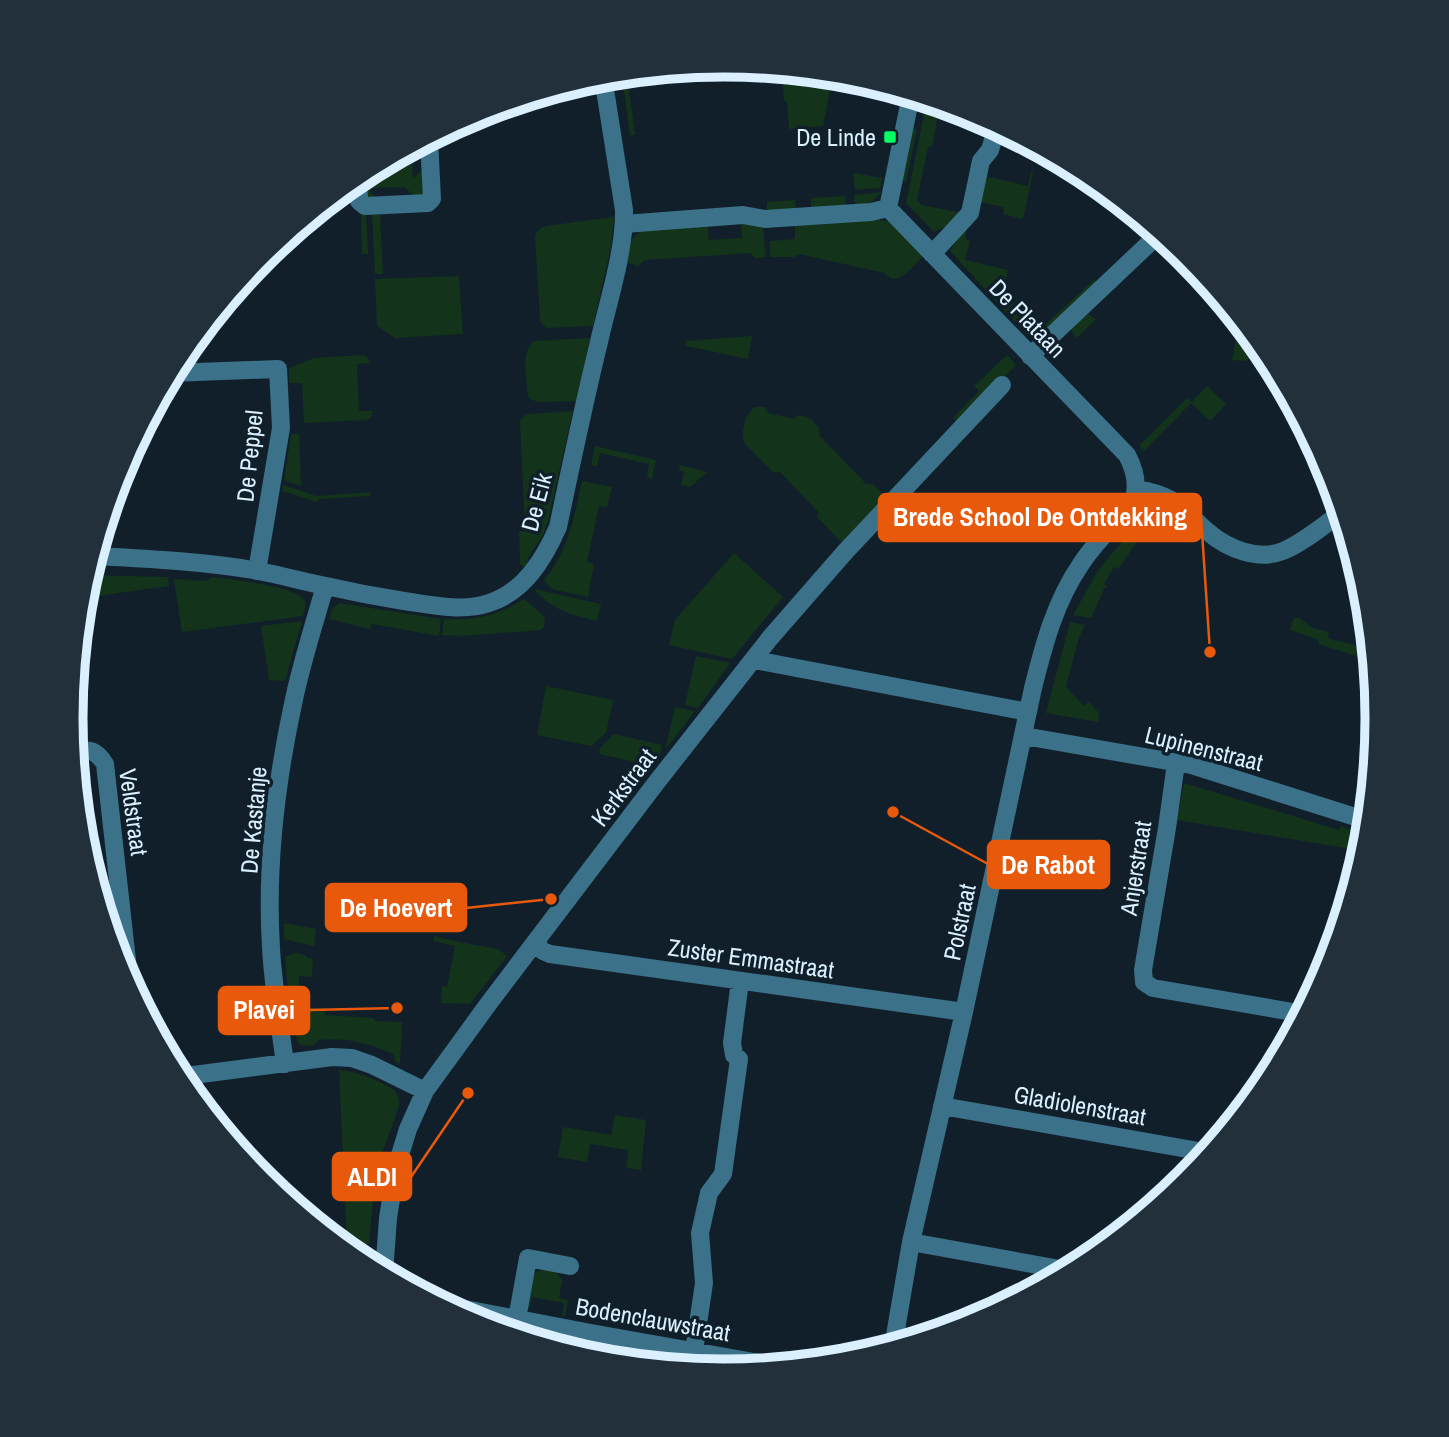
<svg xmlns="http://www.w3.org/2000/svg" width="1449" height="1437" font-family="'Archivo Narrow',sans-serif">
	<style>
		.green { fill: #13341b }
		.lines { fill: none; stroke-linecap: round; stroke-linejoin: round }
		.minor { stroke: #3b7189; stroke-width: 18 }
		.poi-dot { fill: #06ff64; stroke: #111f2a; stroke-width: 2.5 }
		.labels { text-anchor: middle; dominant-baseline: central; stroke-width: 7; stroke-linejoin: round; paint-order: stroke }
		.poi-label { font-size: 24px; fill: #daf0ff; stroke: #111f2a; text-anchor: end }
		.street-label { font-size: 24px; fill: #daf0ff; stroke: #111f2a }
		.rim { fill: none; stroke: #daf0ff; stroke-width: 9 }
		.leader { fill: none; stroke: #e8590c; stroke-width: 2.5 }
		.callout-dot { fill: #e8590c; stroke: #111f2a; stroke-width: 2.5 }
		.callout { fill: #e8590c; stroke: #e8590c; stroke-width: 2.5 }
		.callout-label { font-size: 26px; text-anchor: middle; font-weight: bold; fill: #fff }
	</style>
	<rect width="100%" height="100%" fill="#111f2a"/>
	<path class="green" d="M782 70 832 79 823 126 789 129 787 101H784Z
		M627 74 635 135H630L622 75Z
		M927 100 940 104 932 147H928L917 200 921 205 962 213 954 222 934 232 906 203Z
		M912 129H917L906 182 901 181Z
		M411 148 413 179 425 167 424 194 418 199 404 187 373 188 370 191 379 201H373L365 196 363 179 373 169Z
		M1031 172 1033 173 1023 219 1003 214 1004 207 980 202 985 176 1028 186Z
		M853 173 882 178 880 188 855 190Z
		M882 192 870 203 855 205 854 195Z
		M845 196 846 206 811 208V198Z
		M795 200 796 210 767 212V202Z
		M361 212H366L368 254H362Z
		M372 212H380L383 274H375Z
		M614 217 611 246 593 326 546 328 540 321 535 237C537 230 540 228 546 226Z
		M875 219 887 221 892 224 923 256C913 266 897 289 885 273L799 254 794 257H770V241L795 239V225Z
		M741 223 763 227 766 257 755 258 750 253 645 260 638 266 626 262 632 239 641 231 708 225 709 240 742 238Z
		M967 227 965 239 970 241 965 260 1008 270 1004 291 1040 329 1095 279V285L1049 329 1027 335 950 251 961 234Z
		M459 276 463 334 395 338 377 326 375 279Z
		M1087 313 1096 319 1076 339 1071 329Z
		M1240 321 1264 350 1245 361 1232 360Z
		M752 336 748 359 686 346V341Z
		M590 338 576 401 538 402 530 399 528 396C527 380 520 352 534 341Z
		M363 355 367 357 370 363 357 364 359 411H373L371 418 366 420 304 423 302 383H289V368L314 358Z
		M1007 355 1016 365 959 423 953 418 979 391 974 386Z
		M1207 386 1226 404 1210 421 1191 403 1144 451 1139 446 1187 398 1192 402Z
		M755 407H765L768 413 794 419 799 415 811 419 819 428V435L866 484H873L887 499 844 545 817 517 818 512 780 472H773L744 443C741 432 745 413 755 407Z
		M573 411 548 521 543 535 528 558 527 566 524 568 520 564 519 531 525 530 520 421 524 416 529 414Z
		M291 434H299L301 486 284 480Z
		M595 446 656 460 652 479 647 477 649 464 600 453 597 466 591 465Z
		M680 465 707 472 690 487 681 485 684 472 679 470Z
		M582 481 612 487 607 507 599 506 587 562 594 564 588 597 552 589 544 580C569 550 574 518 582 481Z
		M283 485 316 496 371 492 370 496 319 499 317 502 282 491Z
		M1158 509 1168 514 1148 536 1143 533 1118 569 1114 567 1104 584 1107 586 1103 591 1091 618 1073 615 1097 572 1112 553 1150 512Z
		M734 553 783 597 732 659 669 645 675 620Z
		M88 575 168 577 169 586 83 598Z
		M213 577C229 579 298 587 304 600 307 605 304 611 303 616L182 632 174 579 206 581Z
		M534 589 601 604 597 621C572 615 551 610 534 589Z
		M524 599 545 617 544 627 541 630 462 636 442 635 444 619C474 621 499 615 524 599Z
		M339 603 441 619 439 636 372 624 370 629 329 619 332 609Z
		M1294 618H1299L1313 628 1329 632 1328 638 1372 650 1373 661 1318 644 1319 640 1290 630Z
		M302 621 285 681 269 680 261 626Z
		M1070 622 1085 625 1079 637 1066 687 1084 706 1089 702 1099 713 1098 722 1046 713Z
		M696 656 730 663 698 708 685 705Z
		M546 686 613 700 606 733 591 746 537 735Z
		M675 707 695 711 665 750Z
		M614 734 662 745 660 756 654 766 599 754 600 748Z
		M1184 783 1339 830 1341 826 1367 835 1364 851 1177 820Z
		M284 923 316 929 314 946 284 939Z
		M434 936 459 942 498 949 507 956 470 1004 441 1003 442 986 447 987 455 946 433 941Z
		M295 953 306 955V957L313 959 312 977 299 976 298 1007 325 1009V1015L374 1018 375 1021 402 1022 400 1064 396 1062 393 1054C369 1043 345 1037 318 1040L315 1045 306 1046 299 1044C288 1021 288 982 285 957Z
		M339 1070C353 1070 383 1082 394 1090 399 1095 399 1100 399 1106L380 1159 374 1189 369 1244 347 1245Z
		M615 1115 646 1120 641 1170 626 1168 628 1150 590 1144 587 1162 558 1157 563 1127 611 1135Z
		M542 1269 556 1272 562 1280 559 1298 568 1300 565 1316H562L564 1303 532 1297 529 1309H526L532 1275Z
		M519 1332 582 1345 581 1355 519 1336Z
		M595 1347 669 1360 668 1367 597 1360 593 1359Z"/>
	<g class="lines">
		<path class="minor" d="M358 178 359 201 365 206 428 203 432 199 429 139
			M888 208 1127 455C1135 470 1139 485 1133 502 1129 512 1120 519 1112 526 1101 538 1090 550 1081 564 1055 602 1044 644 1033 688L964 1012 911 1242 893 1347
			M888 208 911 95
			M624 224 743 215 765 219 871 212 888 208
			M932 254 970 213 981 161 990 150 997 126
			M1030 356 1159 234
			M171 373 278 369 281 428 257 571
			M1136 489C1149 491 1160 494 1171 500 1185 508 1196 522 1208 532 1228 549 1258 561 1283 551 1303 543 1324 525 1342 512
			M94 556C147 559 200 561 253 570 277 574 301 581 326 586 352 592 378 597 404 601 431 605 463 612 489 603 524 592 544 559 558 527 571 465 584 403 599 342 608 302 625 250 624 210L603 77
			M755 660 1028 712
			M1024 736 1191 765 1368 821
			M74 751C90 749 96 750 105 764L130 987
			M1176 763 1167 828 1143 970 1144 982 1153 988 1304 1014
			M536 944 543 951 550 954 964 1012
			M285 1064C280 1025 273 986 271 948 266 867 276 783 293 704 301 664 314 625 325 586
			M178 1077 332 1057 352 1058 372 1065 425 1091
			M942 1106 1210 1153
			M911 1242 1071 1271
			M384 1274 388 1218 396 1168 408 1129 425 1091 489 1003 656 783 770 638 845 552 1002 385
			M439 1304 591 1333 781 1367
			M517 1319 528 1258 570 1266
			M694 1351 704 1283 700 1233 709 1193 723 1174 739 1059 734 1055 732 1043 740 981"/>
	</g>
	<rect class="poi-dot" x="883" y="130" width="14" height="14" rx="3.5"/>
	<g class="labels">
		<g class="poi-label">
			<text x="876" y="137">De Linde</text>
		</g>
		<g class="street-label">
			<text transform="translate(1028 318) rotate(46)">De Plataan</text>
			<text transform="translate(249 456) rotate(-84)">De Peppel</text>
			<text transform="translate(536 502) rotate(-75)">De Eik</text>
			<text transform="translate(1204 748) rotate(14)">Lupinenstraat</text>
			<text transform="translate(623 787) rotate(-53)">Kerkstraat</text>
			<text transform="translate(134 812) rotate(82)">Veldstraat</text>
			<text transform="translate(253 820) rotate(-85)">De Kastanje</text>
			<text transform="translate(1135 868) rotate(-81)">Anjerstraat</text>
			<text transform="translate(959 922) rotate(-78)">Polstraat</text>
			<text transform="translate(751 958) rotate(8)">Zuster Emmastraat</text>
			<text transform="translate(1080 1105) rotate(10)">Gladiolenstraat</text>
			<text transform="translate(653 1319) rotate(10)">Bodenclauwstraat</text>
		</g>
	</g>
	<path d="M0 0H1449V1437H0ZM83 718a641 641 0 1 1 1282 0a641 641 0 1 1-1282 0Z" fill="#21303b" fill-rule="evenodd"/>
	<path class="rim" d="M83 718a641 641 0 1 1 1282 0a641 641 0 1 1-1282 0Z"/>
	<path class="leader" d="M1210 652L1201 517M893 812L988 864M551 899L466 908M397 1008L309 1010M468 1093L411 1177"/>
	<g class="callout-dot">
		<circle cx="1210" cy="652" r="7"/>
		<circle cx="893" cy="812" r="7"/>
		<circle cx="551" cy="899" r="7"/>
		<circle cx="397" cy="1008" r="7"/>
		<circle cx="468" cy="1093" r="7"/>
	</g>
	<g class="callout">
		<rect x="879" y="494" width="322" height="47" rx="7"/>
		<rect x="988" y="841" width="121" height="47" rx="7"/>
		<rect x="326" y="884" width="140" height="47" rx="7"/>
		<rect x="219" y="987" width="90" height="47" rx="7"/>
		<rect x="333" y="1153" width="78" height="47" rx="7"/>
	</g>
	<g class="callout-label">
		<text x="1040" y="526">Brede School De Ontdekking</text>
		<text x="1048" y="874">De Rabot</text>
		<text x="396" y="917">De Hoevert</text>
		<text x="264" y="1019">Plavei</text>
		<text x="372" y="1186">ALDI</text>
	</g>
</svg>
